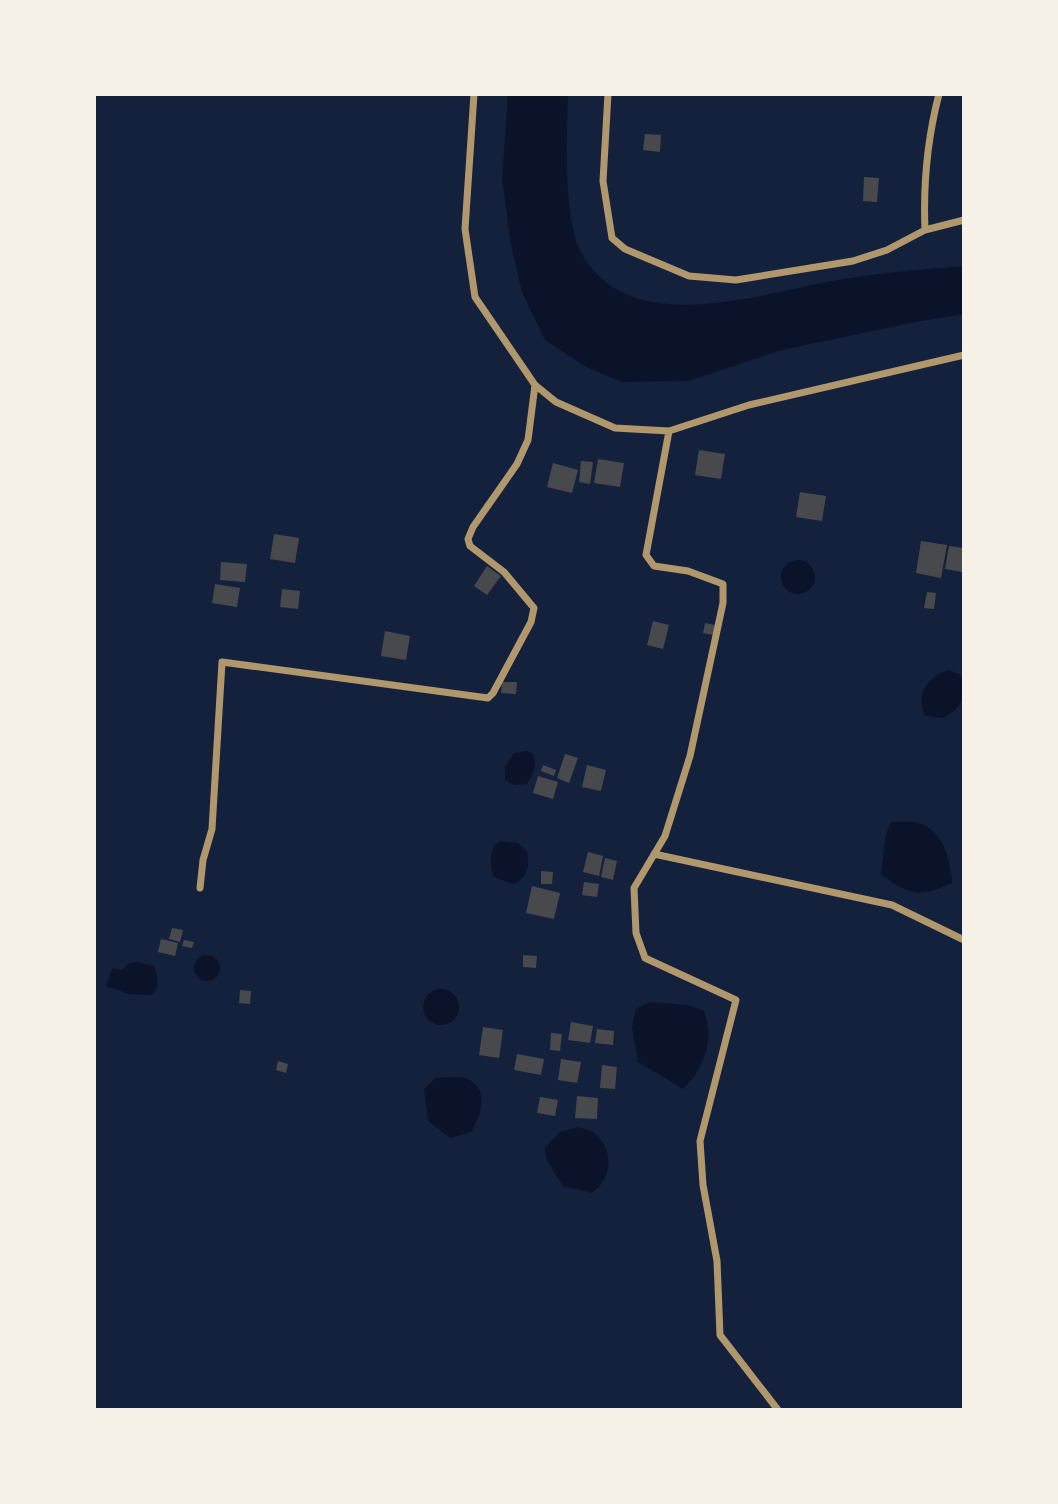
<svg xmlns="http://www.w3.org/2000/svg" width="1058" height="1504" font-family="Karla,sans-serif">
	<style>
		.water { fill: #0b132b }
		.building { fill: #48494c }
		.lines { fill: none; stroke-linecap: round; stroke-linejoin: round }
		.minor { stroke: #b1986c; stroke-width: 7 }
	</style>
	<rect width="100%" height="100%" fill="#14213d"/>
	<path class="water" d="M508 94H568C567 135 563 215 580 250 626 342 761 293 837 280 879 273 922 269 964 266V314L916 322 782 350 689 381 622 382 584 366 545 340 522 292 511 245 502 179Z
		M781 577a17 17 0 1 1 34 0a17 17 0 1 1-34 0Z
		M949 670 960 674C968 695 963 708 943 718L925 716C915 694 928 676 949 670Z
		M527 751 533 754C537 765 533 775 527 784L514 785 505 780V767L514 753Z
		M891 822C902 822 914 820 924 825 944 834 951 863 952 883 919 898 910 895 881 875L885 837Z
		M501 841 518 843 527 852C530 866 527 879 513 884L494 877C490 865 489 856 495 844Z
		M194 968a13 13 0 1 1 26 0a13 13 0 1 1-26 0Z
		M136 962 154 966C158 975 160 987 152 995L129 994 106 986 112 968 122 970 129 963Z
		M423 1007a18 18 0 1 1 36 0a18 18 0 1 1-36 0Z
		M649 1002 688 1005 704 1011C715 1040 704 1068 683 1089L638 1062 632 1027 636 1009Z
		M435 1078C444 1078 460 1076 468 1079 491 1090 480 1117 471 1132L450 1138 428 1121 424 1089Z
		M578 1127C612 1132 619 1174 592 1193L563 1186 546 1159 545 1147 560 1132Z"/>
	<path class="building" d="M645 134 661 135 660 152 643 150Z
		M864 177 879 178 877 202 863 201Z
		M699 450 725 454 721 479 695 475Z
		M598 459 624 463 620 487 594 483Z
		M581 461 593 462 590 484 579 482Z
		M553 463 578 470 572 493 547 487Z
		M800 492 826 496 822 521 796 517Z
		M274 534 299 538 295 563 270 559Z
		M921 541 947 545 941 578 916 573Z
		M949 546 964 548 962 572 945 569Z
		M221 562 247 564 245 582 220 580Z
		M487 566 501 576 487 595 474 586Z
		M215 584 240 588 237 607 212 603Z
		M282 589 300 591 298 609 280 607Z
		M927 592 936 593 934 609 924 608Z
		M653 621 669 625 663 649 647 645Z
		M705 623 715 625 713 635 703 633Z
		M385 631 410 636 406 660 381 656Z
		M502 682H517L516 694 501 693Z
		M565 754 578 758 569 783 557 778Z
		M543 765 556 770 554 776 541 771Z
		M587 765 606 770 601 791 582 787Z
		M538 776 558 782 553 799 533 793Z
		M588 852 603 856 599 876 583 872Z
		M605 858 617 861 613 880 601 877Z
		M541 871 553 872 552 884H541Z
		M584 882 599 884 597 897 582 895Z
		M532 886 560 893 554 919 526 913Z
		M172 928 183 930 180 942 169 939Z
		M161 939 178 943 175 956 158 952Z
		M184 940 194 942 192 948 182 946Z
		M523 955 537 956 536 968 523 967Z
		M240 990 251 991 250 1004 239 1003Z
		M571 1022 593 1026 590 1043 568 1040Z
		M483 1027 503 1030 499 1058 479 1055Z
		M597 1029 614 1031 613 1045 595 1043Z
		M551 1033 562 1034 560 1051 550 1050Z
		M517 1054 544 1059 541 1075 514 1070Z
		M561 1059 581 1062 577 1083 558 1080Z
		M278 1061 288 1064 286 1073 276 1070Z
		M602 1065 617 1067 615 1089 600 1088Z
		M577 1096 598 1098 597 1119 575 1118Z
		M540 1097 558 1100 555 1116 537 1113Z"/>
	<g class="lines">
		<path class="minor" d="M474 94 465 229 475 297 535 385 556 402 615 428 669 431
			M608 94 603 181 612 238 625 249 689 276 736 280 853 261 887 250 925 230 964 220
			M925 230C923 182 927 140 939 94
			M654 854 892 905 964 940
			M200 888 203 860 212 829 222 662 488 698 493 693 531 622 534 608 504 572 470 546 468 539 473 527 517 464 528 440 535 385
			M778 1410 720 1335 717 1261 703 1185 700 1141 736 1000 645 958 636 933 634 888 665 836 690 756 723 603V584L688 571 654 566 646 555 669 431 749 405 964 355"/>
	</g>
	<rect width="1058" height="1504" fill="none" stroke="#f6f1e7" stroke-width="192"/>
</svg>
